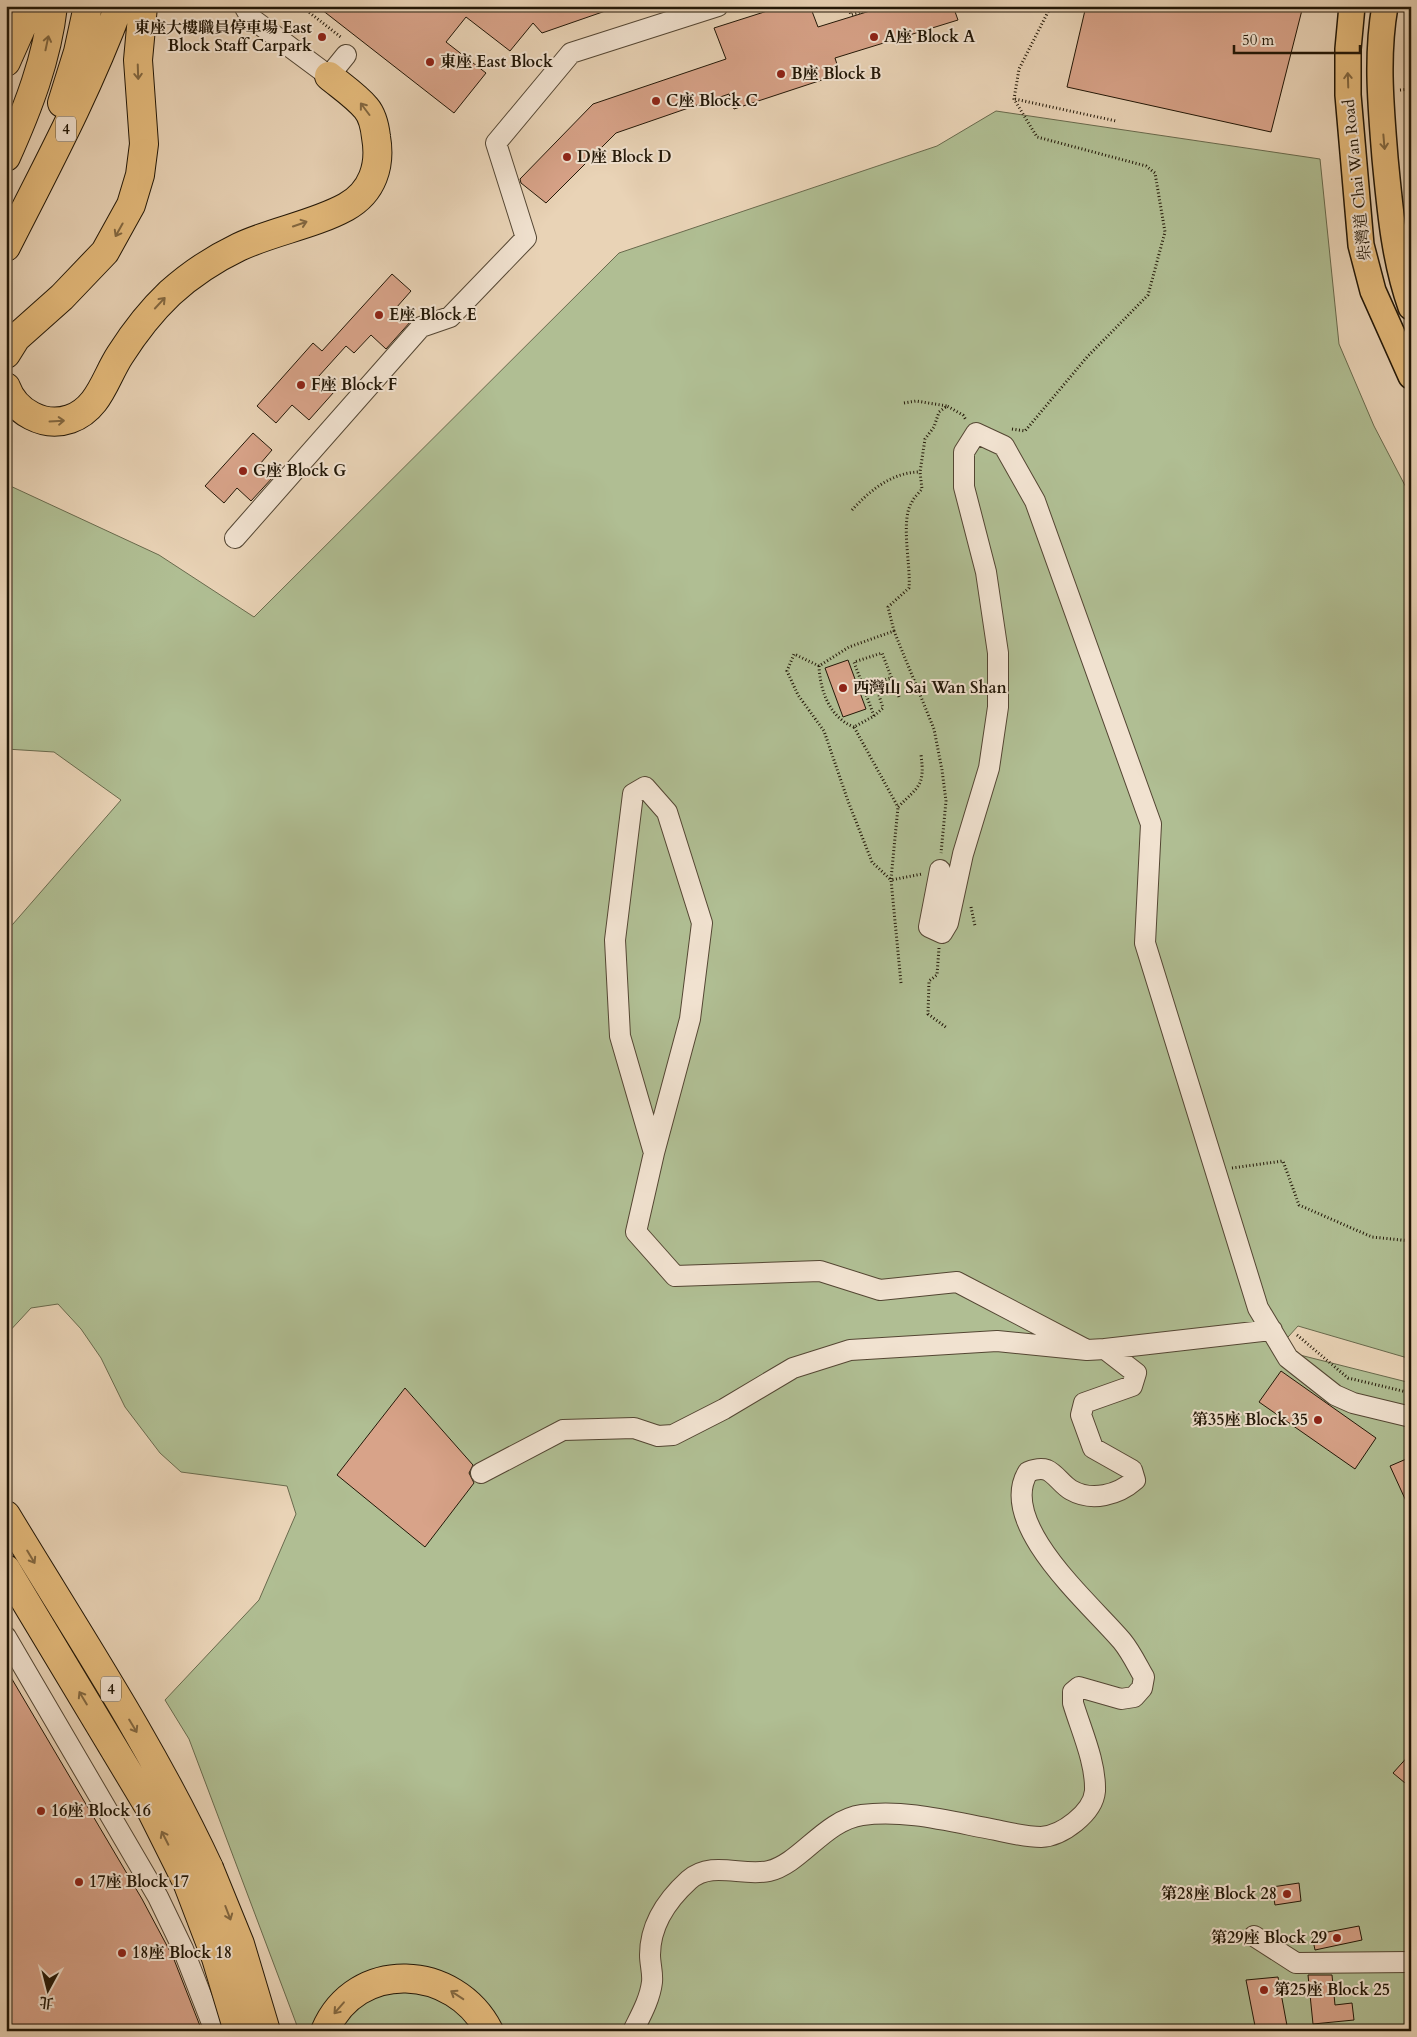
<svg xmlns="http://www.w3.org/2000/svg" width="1417" height="2037" font-family="Cardo,'Noto Serif TC',serif">
	<style>
		.green { fill: #b0be93; stroke: #696a4d }
		.building { fill: #d8a389; stroke: #221707 }
		.lines { fill: none; stroke-linecap: round; stroke-linejoin: round }
		.minor-casing { stroke: #544633; stroke-width: 22 }
		.major-casing { stroke: #221707; stroke-width: 28 }
		.highway-casing { stroke: #221707; stroke-width: 30 }
		.path { stroke: #221707; stroke-width: 3; stroke-dasharray: 1 2.5; stroke-linecap: butt }
		.minor { stroke: #f1e2d0; stroke-width: 20 }
		.major { stroke: #e4ba7b; stroke-width: 25 }
		.highway { stroke: #e4ba7b; stroke-width: 28 }
		.highway-bridge-casing { stroke: #221707; stroke-width: 30; stroke-linecap: butt }
		.highway-bridge { stroke: #e4ba7b; stroke-width: 28 }
		.oneway { stroke: #836841 }
		.poi-dot { fill: #8f2418; stroke: #f1e2d0; stroke-width: 2 }
		.labels { text-anchor: middle; dominant-baseline: central; stroke-width: 4; stroke-linejoin: round; paint-order: stroke }
		.shield { fill: #f1e2d0; stroke: #605443; stroke-width: 1 }
		.shield-label { font-size: 15px; font-weight: bold; fill: #221707 }
		.poi-label { font-size: 16px; font-weight: bold; fill: #221707; stroke: #f1e2d0; text-anchor: start }
		.street-label { font-size: 16px; fill: #221707; stroke: #f1e2d0 }
	</style>
	<rect width="100%" height="100%" fill="#e9d3b6"/>
	<filter id="stains"><feTurbulence type="fractalNoise" baseFrequency=".004" numOctaves="4"/><feColorMatrix values="0 0 0 0 .2 0 0 0 0 .09 0 0 0 0 .02 0 0 0 .5 -.17"/></filter>
	<radialGradient id="worn" r=".72"><stop offset=".6" stop-color="#630" stop-opacity="0"/><stop offset="1" stop-color="#630" stop-opacity=".3"/></radialGradient>
	<path class="green" d="M996 111 1320 159 1339 344 1374 426 1411 497V1359L1298 1326 1279 1347 1284 1351 1411 1383V2031H299L189 1739 165 1700 259 1600 296 1514 287 1486 181 1472 160 1453 125 1407 101 1358 81 1329 58 1304 31 1308 6 1335V932L121 800 54 752 6 749V484L159 555 254 617 619 253 937 146Z"/>
	<path class="building" d="M317 6H614V8L542 33 533 23 510 51 466 17 446 42 486 73 454 113Z
		M783 6H810L818 27 886 6H953L958 20 835 58 840 74 734 109 729 94 616 133 546 203 521 183 520 179 593 104 726 59 714 28Z
		M1086 6H1303L1271 132 1067 87Z
		M392 274 411 291 396 308 411 321 386 349 371 335 354 353 346 346 318 377 334 392 309 420 292 405 276 423 257 406 313 343 322 351Z
		M253 433 272 450 260 464 274 476 251 501 237 488 224 503 205 486Z
		M848 660 866 709 843 717 825 668Z
		M1281 1371 1376 1438 1355 1469 1259 1402Z
		M405 1388 473 1465 469 1473 474 1483 425 1547 337 1475Z
		M1411 1457V1512L1390 1466Z
		M6 1669 142 1899 173 1957 202 2031H6Z
		M1411 1753V1788L1393 1773Z
		M1299 1883 1301 1901 1275 1905 1272 1887Z
		M1359 1926 1362 1940 1315 1950 1312 1935Z
		M1308 1975H1332L1335 2005 1352 2003 1354 2020 1313 2024Z
		M1278 1977 1288 2031H1256L1246 1980Z"/>
	<g class="lines">
		<defs>
			<path id="minor" d="M244 6 251 18 329 76 346 55
				M235 538 421 327 450 317 526 238 496 143 571 53 718 6
				M940 870 929 927 942 933 948 923 963 854 989 768 998 707V653L986 572 964 487V452L976 433 1004 446 1035 501 1151 824 1145 943 1258 1308 1288 1358 1335 1395 1353 1403 1411 1417
				M654 1153 690 1019 702 923 667 812 645 787 633 794 615 940 620 1036 654 1153 636 1232 675 1276 820 1271 880 1290 957 1282 1087 1350
				M481 1473 563 1430 634 1428 658 1436 673 1435 724 1409 793 1368 850 1350 997 1341 1087 1350 1105 1349 1272 1330
				M6 1637 158 1897 183 1949 215 2031
				M1254 1936 1296 1963 1411 1962
				M633 2031C641 2015 650 1999 652 1982 653 1973 650 1964 650 1955 650 1926 667 1900 689 1880 712 1860 742 1877 769 1871 800 1864 825 1820 862 1815 906 1809 952 1822 996 1830 1010 1833 1026 1837 1041 1837 1062 1836 1093 1813 1095 1791 1096 1762 1081 1730 1073 1703V1692L1079 1687 1121 1699 1134 1697 1142 1688 1144 1677C1137 1665 1131 1652 1122 1641 1092 1605 996 1524 1028 1472 1033 1470 1041 1468 1047 1470 1056 1474 1062 1485 1071 1490 1092 1502 1118 1495 1135 1480L1132 1470 1093 1448 1081 1415 1084 1403 1132 1386 1136 1373 1105 1349"/>
			<path id="major" d="M1352 6 1348 49V95L1361 245 1373 291 1411 376
				M1385 6C1376 57 1381 107 1385 158 1390 209 1394 259 1411 307"/>
			<path id="highway" d="M6 62 31 6
				M62 103 78 52 88 6
				M6 157C28 108 47 59 53 6
				M6 247C46 168 88 90 119 6
				M6 354 16 338 62 297 105 252 131 205 140 175 144 144 138 60 143 6
				M6 387C15 412 44 428 70 419 99 409 105 378 120 355 134 333 151 311 170 293 190 275 214 259 239 247 273 231 313 225 346 207 373 192 381 165 376 137 375 128 372 115 366 108 356 96 341 86 329 76
				M6 1515C76 1631 152 1745 209 1868
				M6 1569 152 1812 187 1882
				M325 2031C356 1958 455 1964 489 2031"/>
		</defs>
		<use href="#minor" class="minor-casing"/>
		<use href="#major" class="major-casing"/>
		<use href="#highway" class="highway-casing"/>
		<path class="path" d="M301 6 342 38
			M848 6 851 15 877 6
			M1400 90 1411 89
			M1015 99 1116 121
			M904 403 916 401 947 406
			M1012 429 1025 431 1087 357 1148 295 1165 232 1155 173 1146 166 1037 137 1014 99 1019 69 1051 6
			M852 510C870 490 893 472 920 472
			M894 631 888 607 909 588C911 565 900 520 912 502 914 497 919 493 922 489L920 472 925 439 934 427 939 412 947 406 963 415 966 420
			M819 666 794 654 787 671 798 695 824 731 848 801 872 862 891 880
			M899 697 882 653 854 662 874 716 854 727 898 807C919 786 925 786 921 755
			M874 716 883 708 875 683 891 678
			M854 727C830 718 820 691 819 666L849 647 894 631 934 729 942 770 946 801 941 853
			M891 879 898 807
			M971 907 975 926
			M939 948 937 975 929 981 928 1014 947 1028
			M901 983 891 880 922 874
			M1232 1168 1283 1161 1299 1205 1372 1237 1411 1241
			M1297 1335 1348 1378 1411 1393"/>
		<use href="#minor" class="minor"/>
		<use href="#major" class="major"/>
		<use href="#highway" class="highway"/>
		<defs>
			<path id="highway-bridge" d="M209 1868 240 1944 266 2031
				M187 1882 216 1958 238 2031"/>
		</defs>
		<use href="#highway-bridge" class="highway-bridge-casing"/>
		<use href="#highway-bridge" class="highway-bridge"/>
	</g>
	<defs><path id="oneway-shaft" d="M-6 0H5M1.5-3L5.5 0L1.5 3" fill="none" stroke-width="1.6" stroke-linecap="round" stroke-linejoin="round" transform="scale(1.25)"/></defs>
	<g class="oneway">
		<use href="#oneway-shaft" transform="translate(47 43) rotate(-78)"/>
		<use href="#oneway-shaft" transform="translate(138 72) rotate(88)"/>
		<use href="#oneway-shaft" transform="translate(1348 80) rotate(-92)"/>
		<use href="#oneway-shaft" transform="translate(365 109) rotate(-127)"/>
		<use href="#oneway-shaft" transform="translate(1384 142) rotate(85)"/>
		<use href="#oneway-shaft" transform="translate(300 224) rotate(-19)"/>
		<use href="#oneway-shaft" transform="translate(119 230) rotate(119)"/>
		<use href="#oneway-shaft" transform="translate(160 303) rotate(-47)"/>
		<use href="#oneway-shaft" transform="translate(57 421) rotate(-3)"/>
		<use href="#oneway-shaft" transform="translate(31 1557) rotate(59)"/>
		<use href="#oneway-shaft" transform="translate(83 1698) rotate(-121)"/>
		<use href="#oneway-shaft" transform="translate(133 1726) rotate(59)"/>
		<use href="#oneway-shaft" transform="translate(165 1838) rotate(-117)"/>
		<use href="#oneway-shaft" transform="translate(228 1913) rotate(69)"/>
		<use href="#oneway-shaft" transform="translate(457 1995) rotate(-147)"/>
		<use href="#oneway-shaft" transform="translate(339 2008) rotate(131)"/>
	</g>
	<g class="poi-dot">
		<circle cx="322" cy="37" r="5"/>
		<circle cx="874" cy="37" r="5"/>
		<circle cx="430" cy="62" r="5"/>
		<circle cx="781" cy="74" r="5"/>
		<circle cx="656" cy="101" r="5"/>
		<circle cx="567" cy="157" r="5"/>
		<circle cx="379" cy="315" r="5"/>
		<circle cx="301" cy="385" r="5"/>
		<circle cx="243" cy="471" r="5"/>
		<circle cx="843" cy="688" r="5"/>
		<circle cx="1318" cy="1420" r="5"/>
		<circle cx="41" cy="1811" r="5"/>
		<circle cx="79" cy="1882" r="5"/>
		<circle cx="1287" cy="1894" r="5"/>
		<circle cx="1337" cy="1938" r="5"/>
		<circle cx="122" cy="1953" r="5"/>
		<circle cx="1264" cy="1990" r="5"/>
	</g>
	<g class="labels">
		<g class="shield">
			<rect x="56" y="116.5" width="20" height="25" rx="4"/>
			<rect x="101" y="1676.5" width="20" height="25" rx="4"/>
		</g>
		<g class="shield-label">
			<text x="66" y="129">4</text>
			<text x="111" y="1689">4</text>
		</g>
		<g class="poi-label">
			<text x="312" y="28" text-anchor="end">東座大樓職員停車場 East<tspan x="312" dy="18">Block Staff Carpark</tspan></text>
			<text x="884" y="37">A座 Block A</text>
			<text x="440" y="62">東座 East Block</text>
			<text x="791" y="74">B座 Block B</text>
			<text x="666" y="101">C座 Block C</text>
			<text x="577" y="157">D座 Block D</text>
			<text x="389" y="315">E座 Block E</text>
			<text x="311" y="385">F座 Block F</text>
			<text x="253" y="471">G座 Block G</text>
			<text x="853" y="688">西灣山 Sai Wan Shan</text>
			<text x="1308" y="1420" text-anchor="end">第35座 Block 35</text>
			<text x="51" y="1811">16座 Block 16</text>
			<text x="89" y="1882">17座 Block 17</text>
			<text x="1277" y="1894" text-anchor="end">第28座 Block 28</text>
			<text x="1327" y="1938" text-anchor="end">第29座 Block 29</text>
			<text x="132" y="1953">18座 Block 18</text>
			<text x="1274" y="1990">第25座 Block 25</text>
		</g>
		<g class="street-label">
			<text transform="translate(1357 180) rotate(-96)">柴灣道 Chai Wan Road</text>
		</g>
	</g>
	<rect width="1417" height="2037" fill="none" stroke="#e9d3b6" stroke-width="25"/>
	<rect x="8" y="8" width="1402" height="2022" fill="none" stroke="#221707" stroke-width="2.5"/>
	<rect x="12" y="12" width="1392" height="2012" fill="none" stroke="#221707"/>
	<g transform="translate(48 1990) rotate(187)" stroke="#f1e2d0" stroke-width="4" paint-order="stroke">
	<path d="M0-4L9 19L0 12L-9 19Z" fill="#221707"/>
	<text y="-8" font-size="14" font-weight="bold" text-anchor="middle" fill="#221707">北</text>
	</g>
	<path d="M1234 45v8h126v-8" fill="none" stroke="#221707" stroke-width="2.5"/>
	<text x="1242" y="45" font-size="15" fill="#221707" stroke="#f1e2d0" stroke-width="4" paint-order="stroke">50 m</text>
	<rect width="100%" height="100%" filter="url(#stains)"/>
	<rect width="100%" height="100%" fill="url(#worn)"/>
</svg>
